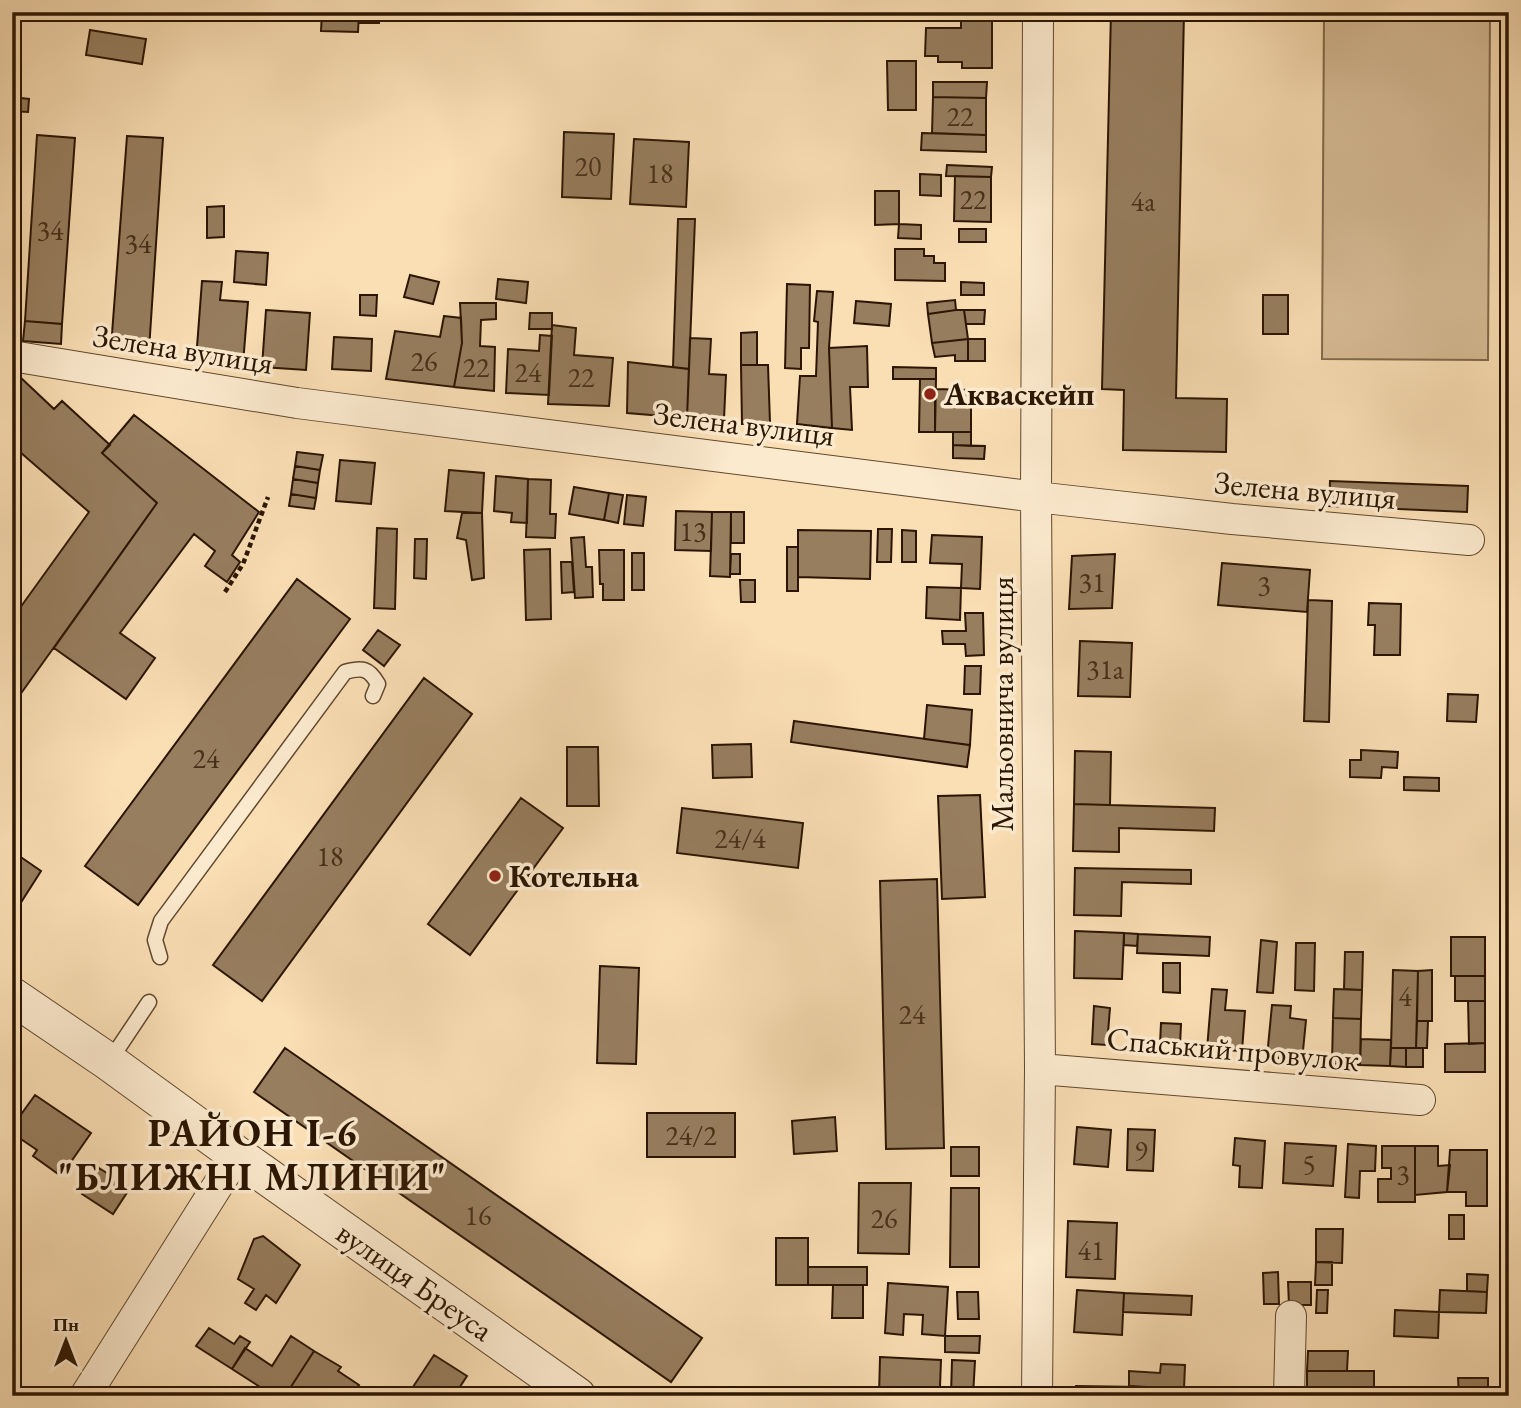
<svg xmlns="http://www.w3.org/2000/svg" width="1521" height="1408" font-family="'EB Garamond',serif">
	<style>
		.green { fill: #d7bc96; stroke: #82694c; stroke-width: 2 }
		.building { fill: #977e5f; stroke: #2c1602; stroke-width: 2 }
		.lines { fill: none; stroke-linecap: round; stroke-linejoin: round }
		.service-casing { stroke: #60482e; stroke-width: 17 }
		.minor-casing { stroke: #60482e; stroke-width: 32 }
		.tertiary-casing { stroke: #60482e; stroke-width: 39 }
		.path { stroke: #2c1602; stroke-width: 4.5; stroke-dasharray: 5 3.5; stroke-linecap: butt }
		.service { stroke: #fceace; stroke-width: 14 }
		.minor { stroke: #fceace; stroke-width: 30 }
		.tertiary { stroke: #fceace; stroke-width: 37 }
		.poi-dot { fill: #8f2418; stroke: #fceace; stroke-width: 2.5 }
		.labels { text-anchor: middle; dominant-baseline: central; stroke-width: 7; stroke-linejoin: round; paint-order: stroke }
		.number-label { font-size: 28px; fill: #473019 }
		.street-label { font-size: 32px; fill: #2c1602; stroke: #fceace }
		.poi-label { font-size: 32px; font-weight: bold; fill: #2c1602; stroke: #fceace; text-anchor: start }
		.district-label { font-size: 38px; font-weight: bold; letter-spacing: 2px; fill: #2c1602; stroke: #fceace }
	</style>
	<rect width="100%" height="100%" fill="#fadeb4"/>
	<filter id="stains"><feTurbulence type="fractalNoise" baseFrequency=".00286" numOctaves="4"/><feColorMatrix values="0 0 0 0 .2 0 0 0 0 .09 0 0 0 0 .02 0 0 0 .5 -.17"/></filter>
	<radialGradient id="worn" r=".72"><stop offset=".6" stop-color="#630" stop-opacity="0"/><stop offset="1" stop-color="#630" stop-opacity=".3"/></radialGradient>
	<path class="green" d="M1324 12H1490L1488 360 1322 359Z"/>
	<path class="building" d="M322 12H359L358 32 321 31Z
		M359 12H379V23H359Z
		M1111 12H1184L1176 398 1227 399 1226 452 1123 450 1124 390 1102 389Z
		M961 19H992V68H962V62H938V56H925L926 28H961Z
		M90 30 146 39 142 64 86 55Z
		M887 61H916V110H888Z
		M933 82H987L986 98 933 97Z
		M12 97 29 99 28 112 12 111Z
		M933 97 986 98V135L932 133Z
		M564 132 614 134 611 199 562 197Z
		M922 133 986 135V152L921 150Z
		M37 135 75 138 62 324 25 321Z
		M127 136 163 138 149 350 111 347Z
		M634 139 689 142 686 207 630 204Z
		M947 165 992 167 991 177 946 176Z
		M920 174 941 175V196L920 195Z
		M955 176 991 177V222L954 221Z
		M875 191H899V224L875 225Z
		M224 206V237L207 238V207Z
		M678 219H695L689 369 673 367Z
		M899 224 921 225V239L898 238Z
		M959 229H986V242H959Z
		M895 249H924V256H934V263H945V281L895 280Z
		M236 251 268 253 266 285 234 282Z
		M410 275 439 282 433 304 404 297Z
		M498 279 528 282 526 303 496 299Z
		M202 281 222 282 220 300 248 302 243 364 196 360Z
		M961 282 984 283V295H961Z
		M787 284 810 285 809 348H801V369L785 368Z
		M817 291 833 292 829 348 832 428 797 424 800 376H816L818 322 814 321Z
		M12 294H19L14 338H12Z
		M360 295H377L376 316 360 315Z
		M1263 295H1288V334H1263Z
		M955 300 956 310 928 314 927 303Z
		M856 301 891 304 889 326 854 323Z
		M460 303H496V319L481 320 480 346 495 347 494 391 454 387 462 343Z
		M266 310 310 313 306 370 262 367Z
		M956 310H964L968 339 932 343 928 314Z
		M964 310H985L984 324H966Z
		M530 313H552V329H529Z
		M444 316 461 318 462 343 454 387 386 379 395 331 440 337Z
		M25 321 62 324 61 344 23 341Z
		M552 325 576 328 574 355 613 358 609 406 548 404Z
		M757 332V365H741V333Z
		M540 335 552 336 549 395 506 393 508 349 539 351Z
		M334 337 372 339 371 371 332 369Z
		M690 338 711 339 709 374 726 375 724 419 687 418Z
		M968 339H985V361H968Z
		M968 339V361H955V355L935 357 932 343Z
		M867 346 868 387H850L852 430 832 428 829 348Z
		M628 362 689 369 687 418 627 413Z
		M741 365H768L770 423 742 424Z
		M893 367 936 368V379H893Z
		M12 376 20 377 54 409 62 401 110 445 102 453 157 503 12 706V619L89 512 12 445Z
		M920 379H936L935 432H919Z
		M935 389 971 390V432H935Z
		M134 415 259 512 232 555 240 562 227 582 205 566 215 551 194 534 120 633 155 658 126 699 54 648 157 503 102 453Z
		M953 432H971V446L953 445Z
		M953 445 985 446 984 459 953 458Z
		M297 452 323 455 320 470 295 466Z
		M340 460 375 463 371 504 336 501Z
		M295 466 320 470 318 483 293 479Z
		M449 470 484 473 482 513 445 511Z
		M496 476 528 479 527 523 511 522 512 513 494 511Z
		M293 479 318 483 316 498 291 494Z
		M528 479 551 480 550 514H556L555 538 526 537Z
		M1330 481 1468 486 1467 512 1329 506Z
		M574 487 609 493 604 520 569 514Z
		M609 493 623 495 618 523 604 520Z
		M291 494 316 498 314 509 289 506Z
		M627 495 646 497 643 526 624 524Z
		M676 511 712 512 711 551 675 550Z
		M712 512H731L730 577 710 576Z
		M731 512H744V543H731Z
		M462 513H482L484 578 472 580 466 540 457 538Z
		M377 528 397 529 395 609 374 608Z
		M878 529H892L891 562H877Z
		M798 530 871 531 870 579 798 577Z
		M902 530 916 531V562H902Z
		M932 535 982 537 980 589 961 588 962 564 930 563Z
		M584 537 586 567H592L593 597 575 598 571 538Z
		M415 539H427L426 579 414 578Z
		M787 547H798V591H787Z
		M550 549 551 619 526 620 524 550Z
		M599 550H624V600H603V584H600Z
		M632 553H644V590H632Z
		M731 554H740V574H730Z
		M1115 554 1112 608 1069 609 1072 556Z
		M561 562H572L574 592 562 593Z
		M1222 563 1310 570 1307 612 1218 605Z
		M297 579 350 619 138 905 85 866Z
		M740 580H755V602H741Z
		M927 587 961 588 960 620 926 618Z
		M1308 600 1332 601 1329 722 1304 721Z
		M1369 603 1401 604 1400 655H1374L1375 625H1368Z
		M965 613H983L984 655 966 656 965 644H943L942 631H966Z
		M378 630 400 645 384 666 363 650Z
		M1080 641 1132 643 1130 697 1078 696Z
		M965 666H981L980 694H964Z
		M424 678 472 714 262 1001 213 965Z
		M1448 694 1478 695 1476 722 1447 721Z
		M927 705 972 710 970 745 924 739Z
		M794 721 970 745 967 767 791 742Z
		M751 744 752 777 713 778 712 745Z
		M567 747H598L599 806H567Z
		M1361 750 1398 752 1397 768 1382 767 1381 778 1350 777V760H1361Z
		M1075 751 1111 752 1110 805 1074 804Z
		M1404 777 1439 778V791L1404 790Z
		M980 795 985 897 942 899 938 796Z
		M521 798 563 828 470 955 428 924Z
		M1074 804 1215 808 1214 831 1119 828V852L1073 851Z
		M682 808 803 823 798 868 677 853Z
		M12 851 41 871 13 915H12Z
		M1075 868 1191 870V884L1122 882 1121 916 1074 915Z
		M937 879 944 1148 886 1149 880 881Z
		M1075 931 1124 933 1122 979 1074 978Z
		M1124 933 1138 934 1137 946 1124 945Z
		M1138 934 1210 937 1209 956 1137 953Z
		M1451 937H1485V976H1451Z
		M1261 940 1277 942 1273 993 1257 992Z
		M1296 943H1315L1314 991 1295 990Z
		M1345 952H1363L1362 990 1344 989Z
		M1163 963H1180V993L1163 992Z
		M600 966 639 968 636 1064 597 1063Z
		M1393 970 1418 971 1416 1048H1391Z
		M1432 970V1021H1417L1418 971Z
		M1455 976H1485V1001H1455Z
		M1212 989 1227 990 1225 1010 1245 1011 1242 1051 1207 1049Z
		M1334 989 1362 990 1361 1019 1333 1018Z
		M1468 1001H1485V1043L1469 1044Z
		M1272 1005 1291 1006 1290 1018 1306 1020 1302 1061 1267 1057Z
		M1094 1006 1110 1008 1107 1045 1092 1044Z
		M1333 1018 1361 1019 1360 1065 1332 1064Z
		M1417 1021H1428L1427 1048H1416Z
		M1161 1023 1181 1024 1180 1045 1160 1044Z
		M1361 1039 1391 1040 1390 1066 1360 1065Z
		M1485 1043V1072H1445V1044Z
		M285 1048 702 1338 671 1382 254 1092Z
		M1391 1048H1406V1067L1390 1066Z
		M1406 1048H1423V1067H1406Z
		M35 1095 91 1133 61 1176 33 1156 37 1150 12 1133V1127Z
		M647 1113H735V1157H647Z
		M835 1117 837 1151 794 1154 792 1121Z
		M1077 1127 1111 1130 1108 1167 1074 1164Z
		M1128 1129 1155 1130 1153 1171 1127 1170Z
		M1235 1138 1265 1141 1262 1188 1239 1187 1240 1166 1233 1165Z
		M1285 1143 1336 1146 1333 1186 1283 1183Z
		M1348 1144 1376 1146 1375 1171H1360L1359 1198 1345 1197Z
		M1382 1146H1415V1202H1378V1179H1391V1168H1382Z
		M1415 1146H1438V1166L1450 1165 1447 1192 1415 1195Z
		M951 1147H979V1176H951Z
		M1450 1150H1487V1206H1466V1192H1447Z
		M99 1168 130 1188 113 1214 82 1194Z
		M859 1183H911L909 1254 858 1253Z
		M951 1188H979V1267H950Z
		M1449 1215H1464V1239H1449Z
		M1068 1221 1117 1223 1115 1279 1066 1277Z
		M1316 1229H1343L1342 1263 1316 1262Z
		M263 1236 300 1265 276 1303 266 1295 256 1310 245 1303 254 1289 238 1279 254 1239Z
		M776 1238H808V1285H776Z
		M1316 1262H1332V1285H1315Z
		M808 1267H867V1285H808Z
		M1278 1272 1279 1304H1264L1263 1273Z
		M1467 1274 1488 1275 1487 1292 1467 1291Z
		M1288 1282H1311V1305H1289Z
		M888 1283 948 1287 945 1336 922 1334 923 1315 904 1314 903 1335 885 1333Z
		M833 1285H863V1318H832Z
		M1077 1290 1124 1293 1122 1335 1074 1332Z
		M1317 1290H1328L1327 1313H1316Z
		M1440 1290 1487 1292 1486 1313 1439 1312Z
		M957 1292H978L979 1319H958Z
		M1124 1293 1192 1296 1191 1315 1123 1312Z
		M1395 1310 1439 1312 1438 1338 1394 1336Z
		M209 1328 234 1344 240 1336 250 1342 232 1369 196 1346Z
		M291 1336 314 1351 285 1396H274L232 1369 245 1348 272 1366Z
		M945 1336H980L979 1353 945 1352Z
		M314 1351 341 1367 338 1371 359 1385 352 1396H285Z
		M1308 1351H1348L1347 1371H1307Z
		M434 1355 467 1376 454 1396H407Z
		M880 1357 941 1360 940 1387H927V1396H879Z
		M952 1360 975 1361 973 1396H951Z
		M1161 1364 1185 1365 1184 1389 1129 1386V1371L1160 1373Z
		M1307 1371H1374V1396H1307Z
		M1458 1378H1488V1396H1459Z
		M1076 1386 1141 1387 1140 1396H1075Z
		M1141 1387 1195 1389V1396H1140Z
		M1234 1391H1279V1396H1234Z"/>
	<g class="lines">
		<defs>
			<path id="service" d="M160 957 155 940 161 921 345 672C362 667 369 668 378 684L373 696
				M109 1062 149 1002"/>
			<path id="minor" d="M12 356 297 403 1036 497 1232 519 1469 540
				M1040 1069 1420 1100
				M85 1396 237 1155
				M1037 1396 1040 1069 1036 497 1038 12
				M1289 1396 1291 1316"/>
			<path id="tertiary" d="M12 996 109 1062 237 1155 577 1396"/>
		</defs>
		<use href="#service" class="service-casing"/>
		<use href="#minor" class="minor-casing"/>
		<use href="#tertiary" class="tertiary-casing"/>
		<path class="path" d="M225 592 243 564 268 497"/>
		<use href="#service" class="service"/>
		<use href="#minor" class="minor"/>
		<use href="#tertiary" class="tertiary"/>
	</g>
	<g class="poi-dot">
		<circle cx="930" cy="394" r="7"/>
		<circle cx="495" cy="876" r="7"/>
	</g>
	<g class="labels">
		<g class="number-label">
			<text x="960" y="116">22</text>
			<text x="588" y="166">20</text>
			<text x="660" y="173">18</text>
			<text x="973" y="199">22</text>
			<text x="1143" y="201">4а</text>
			<text x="50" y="230">34</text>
			<text x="138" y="243">34</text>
			<text x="424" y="361">26</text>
			<text x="476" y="367">22</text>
			<text x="528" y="372">24</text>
			<text x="581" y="377">22</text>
			<text x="693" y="531">13</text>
			<text x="1092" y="582">31</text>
			<text x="1264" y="585">3</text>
			<text x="1105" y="669">31а</text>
			<text x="206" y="758">24</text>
			<text x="740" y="838">24/4</text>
			<text x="330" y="856">18</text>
			<text x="1405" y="996">4</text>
			<text x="912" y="1014">24</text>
			<text x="691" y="1135">24/2</text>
			<text x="1141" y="1150">9</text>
			<text x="1309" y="1164">5</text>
			<text x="1403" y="1174">3</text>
			<text x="478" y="1215">16</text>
			<text x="884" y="1218">26</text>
			<text x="1091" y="1250">41</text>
		</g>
		<g class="street-label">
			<text transform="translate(183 349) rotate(9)">Зелена вулиця</text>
			<text transform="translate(744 424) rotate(7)">Зелена вулиця</text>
			<text transform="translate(1305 490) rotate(5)">Зелена вулиця</text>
			<text transform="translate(1002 704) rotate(-90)">Мальовнича вулиця</text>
			<text transform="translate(1233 1049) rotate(5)">Спаський провулок</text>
			<text transform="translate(415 1281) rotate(35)">вулиця Бреуса</text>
		</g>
		<g class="poi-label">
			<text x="944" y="394">Акваскейп</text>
			<text x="509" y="876">Котельна</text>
		</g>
		<g class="district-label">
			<text x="253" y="1132">РАЙОН І-6<tspan x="253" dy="44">"БЛИЖНІ МЛИНИ"</tspan></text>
		</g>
	</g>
	<rect width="1521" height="1408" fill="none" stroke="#fadeb4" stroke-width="42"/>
	<rect x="14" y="14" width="1493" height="1380" fill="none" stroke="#2c1602" stroke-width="3.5"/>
	<rect x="21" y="21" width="1479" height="1366" fill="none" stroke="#2c1602" stroke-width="2"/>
	<g transform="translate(66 1341)" stroke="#fceace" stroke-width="5" paint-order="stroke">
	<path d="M0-5L12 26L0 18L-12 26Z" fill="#2c1602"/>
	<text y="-10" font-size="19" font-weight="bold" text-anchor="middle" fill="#2c1602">Пн</text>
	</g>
	<rect width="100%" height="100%" filter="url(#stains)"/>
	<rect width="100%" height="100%" fill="url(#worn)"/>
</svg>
